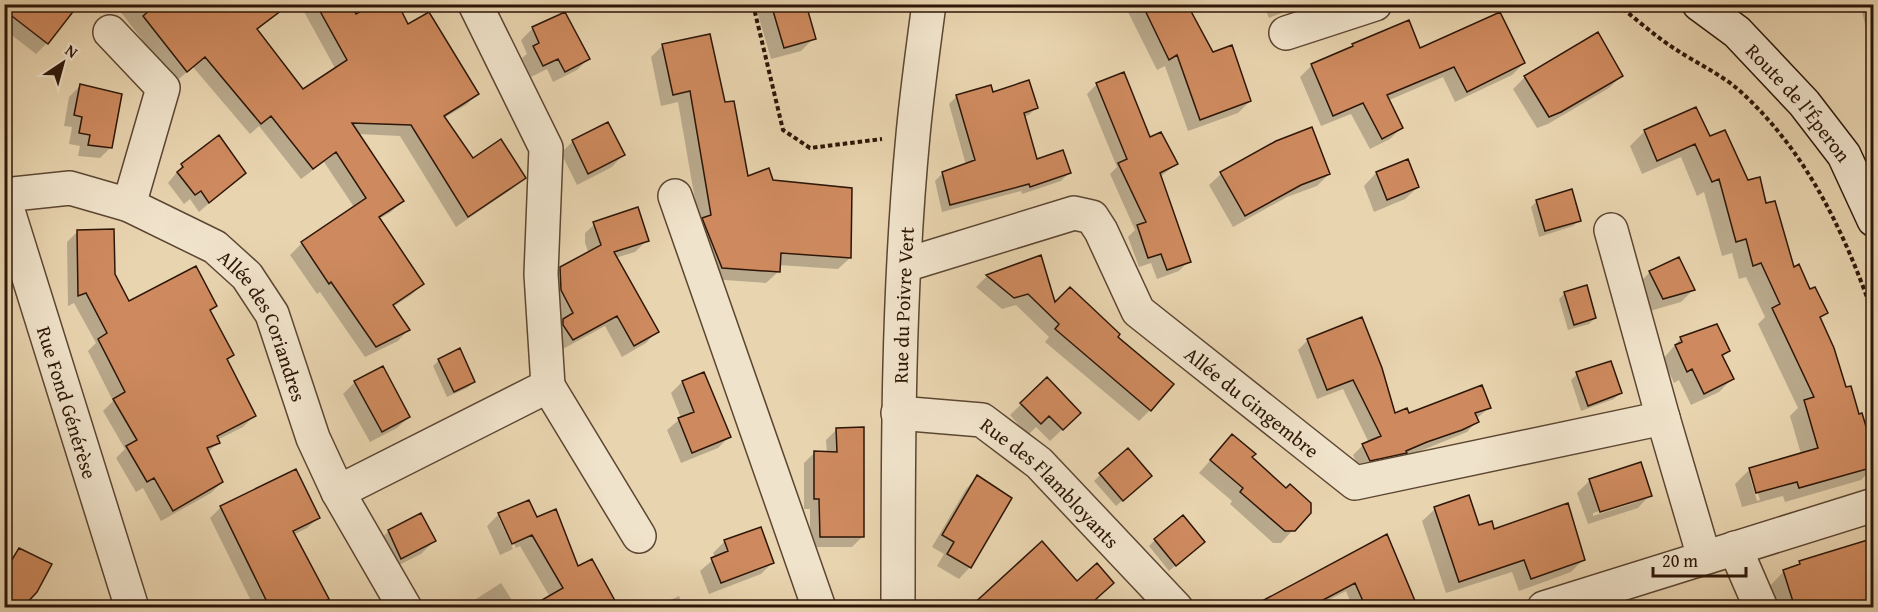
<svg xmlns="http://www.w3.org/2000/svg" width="1878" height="612" font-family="'Gentium Book Plus',serif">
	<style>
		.shadow { fill: #0003; fill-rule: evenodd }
		.building { fill: #ce8a5e; stroke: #2d1608; stroke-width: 1.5 }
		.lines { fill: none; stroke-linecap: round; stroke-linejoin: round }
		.minor-casing { stroke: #5c4632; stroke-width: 36 }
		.tertiary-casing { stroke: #5c4632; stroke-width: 36 }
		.secondary-casing { stroke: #2d1608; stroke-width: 36 }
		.path { stroke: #2d1608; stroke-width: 4; stroke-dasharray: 4.5 3; stroke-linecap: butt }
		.minor { stroke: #f0e3cb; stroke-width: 33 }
		.tertiary { stroke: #f0e3cb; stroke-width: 33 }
		.secondary { stroke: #f0e3cb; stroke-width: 33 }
		.labels { text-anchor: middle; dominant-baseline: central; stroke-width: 6; stroke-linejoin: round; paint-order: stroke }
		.street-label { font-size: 20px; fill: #2d1608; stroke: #f0e3cb }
	</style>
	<rect width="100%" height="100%" fill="#e8d4af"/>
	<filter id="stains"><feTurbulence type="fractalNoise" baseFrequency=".00333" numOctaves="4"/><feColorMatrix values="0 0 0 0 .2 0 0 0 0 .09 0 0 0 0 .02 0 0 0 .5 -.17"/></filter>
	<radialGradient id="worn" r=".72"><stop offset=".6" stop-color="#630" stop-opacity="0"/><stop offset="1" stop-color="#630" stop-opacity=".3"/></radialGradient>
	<path class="shadow" d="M110 4H276L280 10 256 31 303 91 336 70 302 8 305 4H349L356 16 408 26 477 94 466 105 444 118 472 160 524 177 513 188 456 227 400 136 357 134 402 201 391 212 379 219 422 284 411 295 393 307 408 330 398 341 365 357 320 292 317 294 290 255 301 244 354 207 324 162 301 179 259 126 250 134 193 67 175 82 116 6 113 8Z
		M755 4H805L814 38 801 51 771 59Z
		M1124 4H1193L1187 8 1212 53 1250 101 1238 113 1188 131 1165 66 1157 70Z
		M1263 4H1304L1269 18Z
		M1308 4H1320L1309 8Z
		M1860 4H1874V60Z
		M19 8 47 43 36 54 4 29V26Z
		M565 14 588 59 577 70 553 82 547 69 531 77 522 58 527 54 521 40 532 29Z
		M1408 22 1420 50 1524 63 1512 75 1455 102 1443 77 1387 101 1401 128 1390 139 1370 149 1351 114 1321 126 1300 77 1312 65 1348 50 1353 45Z
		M1598 34 1621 76 1609 88 1548 124 1537 128 1513 89 1525 77Z
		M662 46 747 178 772 181 850 258 838 269 779 265 778 272 766 283 710 279 699 223 678 102 661 106 651 57Z
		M1097 84 1176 164 1160 177 1189 261 1179 271 1157 279 1151 263 1139 267 1128 237 1135 230 1110 174 1117 167 1087 94Z
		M80 86 111 147 100 158 78 156 80 146 69 144 72 127 64 126 69 97Z
		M957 96 1037 107 1029 115 1023 117 1036 161 1069 173 1061 181 1022 194 1021 191 942 212 935 181 943 173 966 165 949 104Z
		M608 124 623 155 612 167 577 185 561 153 572 142Z
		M1645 131 1709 138 1765 205 1793 269 1826 313 1819 320 1874 459V467L1861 480 1785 502 1783 496 1742 507 1735 484 1750 469 1801 454 1790 416 1798 408 1758 324 1765 317 1746 277 1739 279 1732 253 1722 256 1704 192 1697 196 1681 157 1642 174 1630 146ZM1750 477H1753L1760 500 1757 501Z
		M1277 142 1329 174 1317 186 1287 197 1233 227 1209 185 1221 174Z
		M1407 161 1418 187 1405 199 1374 212 1364 186 1376 173Z
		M182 166 244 173 199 212 190 199 184 204 168 183Z
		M1537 201 1579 220 1573 226 1539 237 1531 207Z
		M597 222 647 240 635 252 615 258 657 331 646 343 622 357 605 326 561 350 549 280 561 268 589 254 585 243V233Z
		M78 231 113 275 129 303 215 306 210 311 232 355 226 361 254 416 243 427 217 440 218 442 208 453 222 482 211 493 161 521 143 488 136 492 116 458 125 449 103 411 113 401 88 351 96 343 74 303 68 306 67 242Z
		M1040 257 1055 305 1115 337 1150 410 1139 421 1045 342 1049 337 1016 305 1002 309 976 287 987 276Z
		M1679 259 1693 290 1681 302 1650 311 1637 285 1650 272Z
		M1565 293 1595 318 1589 324 1568 330 1559 299Z
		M1681 338 1729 351 1721 358 1732 379 1719 392 1691 405 1679 380 1674 383 1663 359Z
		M1308 340 1394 415 1490 407 1476 419 1477 421 1467 432 1398 460 1359 470 1353 455 1363 445 1369 443 1343 389 1317 399 1298 350Z
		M439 360 474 382 467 388 447 397 433 366Z
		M703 374 729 437 718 448 681 463 667 430 681 418 671 393 682 382Z
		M1577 374 1621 392 1614 399 1581 411 1571 380Z
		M1047 379 1067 425 1050 441 1036 427 1028 435 1010 415Z
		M355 382 409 417 397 428 370 442 343 394Z
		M837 429 863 536 852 547H810V509H804V463L814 453H827L826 440Z
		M1232 436 1250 457 1293 530 1281 543H1273L1230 504 1232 501 1199 473Z
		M295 471 318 518 307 528 293 535 331 608H227L251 601 210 518 220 508Z
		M1100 475 1144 482 1116 506 1094 481Z
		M977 477 970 567 959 579 937 566 944 554 932 547 966 489Z
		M1590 480 1650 495 1638 508 1588 524 1577 493ZM1637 499V502L1593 516V513Z
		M1435 509 1478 527 1584 559 1571 572 1519 591 1512 572 1446 593 1422 521Z
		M499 514 536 519 578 568 597 604 550 597 520 546 516 548 502 518H499L513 549 500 555 487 526Z
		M389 531 434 541 421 554 389 570 376 543Z
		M1387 536 1409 608H1353L1346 591 1317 606 1310 595Z
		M1874 538V608H1776L1769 587 1784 571 1793 568 1800 562Z
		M1155 540 1197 548 1169 571 1149 546Z
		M725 541 773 562 761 574 709 594 700 571 715 558 713 553Z
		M20 550V608L4 568Z
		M501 583 517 608H466L473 601Z
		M679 596 684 608H653Z"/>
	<path class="building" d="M4 4H79L48 44 4 10Z
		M157 4H290L257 29 303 89 347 60 316 4H351L356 14 374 4H398L408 24 429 12 479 94 444 116 473 158 501 139 526 178 468 217 411 125 352 123 404 201 379 217 424 284 393 305 410 330 376 347 331 282 329 284 301 242 366 198 336 152 313 169 271 116 261 124 205 57 187 72 143 16Z
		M771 4H806L816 39 784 48Z
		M1142 4H1187L1213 52 1232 45 1251 101 1200 120 1177 55 1169 60Z
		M565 12 590 59 565 72 558 59 543 66 533 46 539 43 532 27Z
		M1500 12 1525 63 1467 92 1454 67 1387 95 1403 128 1382 139 1363 103 1333 116 1311 64 1353 46 1352 44 1409 20 1420 48Z
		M1598 32 1623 76 1561 112 1549 117 1524 76Z
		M710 34 725 102 734 101 748 176 769 168 773 180 852 188 851 258 781 253 780 272 722 268 702 218 711 215 690 91 673 95 662 44Z
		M1124 72 1150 137 1161 132 1178 164 1160 173 1191 262 1167 270 1161 254 1148 258 1137 225 1146 222 1118 163 1127 159 1096 83Z
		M1029 80 1038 108 1024 113 1037 159 1063 150 1071 173 1030 187 1029 184 950 205 942 172 975 160 956 95 991 85 993 92Z
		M80 84 122 94 112 148 88 145 90 135 79 133 82 117 74 115Z
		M1696 107 1710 136 1725 130 1748 180 1760 177 1766 203 1775 201 1794 267 1799 264 1810 289 1815 287 1828 313 1820 317 1834 348 1846 387 1851 386 1859 414 1862 413 1874 453V467L1799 488 1797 482 1756 493 1749 468 1818 448 1804 400 1814 397 1772 308 1780 304 1761 263 1753 266 1746 239 1736 242 1719 179 1712 182 1695 144 1657 161 1644 130Z
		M608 122 625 155 588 174 572 140Z
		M1312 127 1330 174 1301 185 1245 216 1220 172 1276 141Z
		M219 135 246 173 209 203 201 191 195 195 177 172 183 167 181 164Z
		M1408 159 1419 187 1387 200 1376 172Z
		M1572 189 1581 221 1545 231 1536 200Z
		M638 207 649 241 614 252 659 332 634 346 617 316 573 340 563 325V319L573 313 561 290 560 267 601 245 593 222Z
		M114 229 115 274 129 301 196 266 217 306 210 310 234 355 227 359 256 416 217 436 220 443 207 448 223 482 173 511 154 478 147 482 126 446 137 440 113 399 125 392 98 339 107 333 86 293 78 296 77 230Z
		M1041 255 1055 302 1070 287 1120 334 1118 337 1174 384 1151 411 1055 329 1059 324 1028 294 1014 298 986 275Z
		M1679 257 1695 290 1663 299 1649 271Z
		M1587 285 1596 318 1574 325 1564 292Z
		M1362 317 1382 368 1395 413 1407 408 1409 413 1482 385 1491 408 1475 413 1479 422 1462 430 1427 442 1406 451 1407 453 1370 461 1362 444 1381 436 1353 380 1327 390 1307 339Z
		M1717 324 1730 351 1722 355 1734 379 1704 394 1692 369 1687 372 1675 345 1682 342 1680 337Z
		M460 348 475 382 454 392 438 359Z
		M1611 361 1622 393 1588 406 1576 372Z
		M383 366 410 417 382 432 354 381Z
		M704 372 731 437 692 453 678 418 694 412 682 381Z
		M1047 377 1081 413 1063 430 1049 416 1041 424 1020 403Z
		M864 427V537H820L819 499H814V451L837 452 836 428Z
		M1232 434 1256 454 1252 457 1286 488 1290 484 1311 503V513L1295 531H1285L1240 492 1243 488 1210 460Z
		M1128 448 1152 476 1123 501 1099 473Z
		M1641 462 1652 496 1600 512 1589 479Z
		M296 469 320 518 293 531 329 599 313 608H270L220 506Z
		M977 475 1012 498 971 568 947 554 954 542 942 535Z
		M1469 495 1479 525 1492 521 1494 529 1568 503 1585 560 1531 579 1524 560 1459 582 1434 507Z
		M529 500 537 517 556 509 578 566 592 559 619 608H528L563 588 532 535 512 544 498 513Z
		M421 513 436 541 401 559 388 530Z
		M1183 515 1205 542 1176 566 1154 539Z
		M761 527 774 563 721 583 711 558 728 551 724 540Z
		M1387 534 1418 608H1366L1355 583 1308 608H1249Z
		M1874 538V598L1845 608H1795L1783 570 1800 564 1799 561Z
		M1042 541 1077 581 1097 563 1114 583 1095 600 1102 608H969Z
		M19 548 52 564 37 592 22 608H4V568L10 563Z"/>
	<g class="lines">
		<defs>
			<g id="minor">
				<path d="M110 32 163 88 129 205"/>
				<path d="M1286 33 1375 4"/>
				<path id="s1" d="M4 195 70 188 129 205 215 247 247 276 272 314 313 438 338 492 405 608"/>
				<path d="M675 196 819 608"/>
				<path d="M1611 230 1663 418 1704 557"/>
				<path id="s2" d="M905 265 1074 213 1092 217 1101 231 1138 311 1355 483 1663 418"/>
				<path d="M548 386 639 536"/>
				<path id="s3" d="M898 413 982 420 1039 463 1176 608"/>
				<path d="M338 492 548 386 541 274 546 148 475 4"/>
				<path d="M1735 548 1761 608"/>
				<path id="s4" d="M898 608C898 450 898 292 913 135 917 92 923 48 929 4"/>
				<path d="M1544 608 1874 505"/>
			</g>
			<g id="tertiary">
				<path id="s5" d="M4 198 132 608"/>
			</g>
			<g id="secondary">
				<path id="s6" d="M1699 4 1737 32 1804 103 1844 155 1874 220"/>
			</g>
		</defs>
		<use href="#minor" class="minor-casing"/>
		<use href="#tertiary" class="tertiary-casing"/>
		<use href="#secondary" class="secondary-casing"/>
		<path class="path" d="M753 4 783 130 810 148 882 139
			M1617 4C1636 19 1655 36 1675 49 1695 62 1722 75 1740 91 1807 152 1845 233 1874 317"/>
		<use href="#minor" class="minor"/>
		<use href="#tertiary" class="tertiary"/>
		<use href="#secondary" class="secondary"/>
	</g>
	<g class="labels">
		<g class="street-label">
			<text stroke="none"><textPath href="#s6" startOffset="141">Route de l'Éperon</textPath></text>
			<text stroke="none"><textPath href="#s4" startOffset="303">Rue du Poivre Vert</textPath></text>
			<text stroke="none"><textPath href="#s1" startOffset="318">Allée des Coriandres</textPath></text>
			<text stroke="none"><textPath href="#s2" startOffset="446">Allée du Gingembre</textPath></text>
			<text stroke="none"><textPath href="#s5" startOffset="214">Rue Fond Générèse</textPath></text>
			<text stroke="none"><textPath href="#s3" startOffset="177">Rue des Flambloyants</textPath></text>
		</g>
	</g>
	<rect width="1878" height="612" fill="none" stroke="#e8d4af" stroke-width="24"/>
	<rect x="6" y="6" width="1866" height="600" fill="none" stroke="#2d1608" stroke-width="3"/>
	<rect x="12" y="12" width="1854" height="588" fill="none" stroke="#2d1608" stroke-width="1.5"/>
	<g transform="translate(63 63) rotate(36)" stroke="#f0e3cb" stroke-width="4.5" paint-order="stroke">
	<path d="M0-4.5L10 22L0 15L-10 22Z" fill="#2d1608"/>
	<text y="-9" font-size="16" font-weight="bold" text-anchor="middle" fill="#2d1608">N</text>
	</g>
	<path d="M1653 567v9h93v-9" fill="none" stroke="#2d1608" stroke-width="3"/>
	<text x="1662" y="567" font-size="18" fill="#2d1608" stroke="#f0e3cb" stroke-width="4.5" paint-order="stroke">20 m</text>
	<rect width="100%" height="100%" filter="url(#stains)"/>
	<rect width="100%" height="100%" fill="url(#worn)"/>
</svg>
